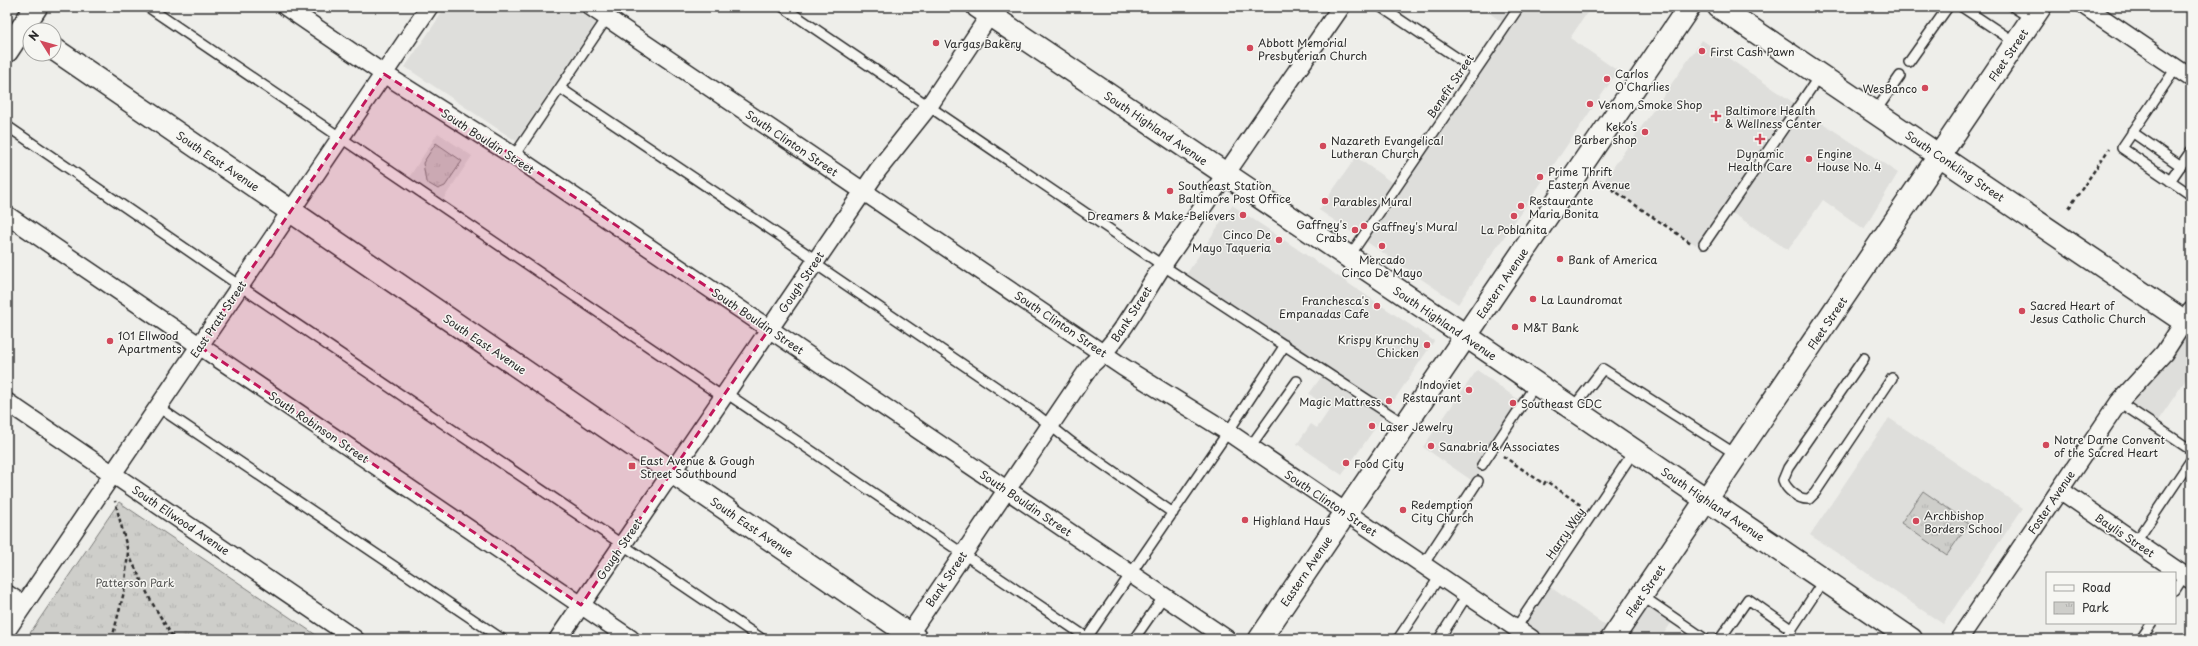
<svg xmlns="http://www.w3.org/2000/svg" width="2198" height="646" font-family="'Playpen Sans',sans-serif">
	<style>
		.built { fill: #dededb }
		.park { fill: url(#park-tufts); stroke: #7c7c7a }
		.lines { fill: none; stroke-linecap: round; stroke-linejoin: round }
		.service-casing { stroke: #2b2b2b; stroke-width: 12 }
		.minor-casing { stroke: #2b2b2b; stroke-width: 20 }
		.tertiary-casing { stroke: #2b2b2b; stroke-width: 25 }
		.primary-casing { stroke: #2b2b2b; stroke-width: 25 }
		.path { stroke: #2b2b2b; stroke-width: 2.5; stroke-dasharray: 4 3; stroke-linecap: butt }
		.service { stroke: #f6f6f2; stroke-width: 9 }
		.minor { stroke: #f6f6f2; stroke-width: 17 }
		.tertiary { stroke: #f6f6f2; stroke-width: 22 }
		.primary { stroke: #f6f6f2; stroke-width: 22 }
		.marked { fill: #c2185b; fill-opacity: 0.2; stroke: #c2185b; stroke-width: 3; stroke-dasharray: 8 5; stroke-linejoin: round }
		.poi-dot { fill: #d1495b; stroke: #f6f6f2; stroke-width: 1.5 }
		.labels { text-anchor: middle; dominant-baseline: central; stroke-width: 3; stroke-linejoin: round; paint-order: stroke }
		.poi-label { font-size: 11px; fill: #2b2b2b; stroke: #f6f6f2; text-anchor: start }
		.street-label { font-size: 11px; fill: #2b2b2b; stroke: #f6f6f2 }
		.park-label { font-size: 11px; fill: #545453; stroke: #f6f6f2 }
	</style>
	<defs>
		<pattern id="park-tufts" width="24" height="20" patternUnits="userSpaceOnUse"><rect width="24" height="20" fill="#cececa"/><path d="M3 7l-1-3M5 7V3M7 7l1-3M15 17l-1-3M17 17v-4M19 17l1-3" fill="none" stroke="#b1b1ae"/></pattern>
	</defs>
	<rect width="100%" height="100%" fill="#eeeeea"/>
	<filter id="ink" filterUnits="userSpaceOnUse"><feTurbulence type="fractalNoise" baseFrequency=".025" numOctaves="2"/><feDisplacementMap in="SourceGraphic" scale="8" xChannelSelector="R" yChannelSelector="G"/><feConvolveMatrix kernelMatrix="1 2 1 2 8 2 1 2 1" color-interpolation-filters="sRGB"/></filter>
	<g filter="url(#ink)">
		<path class="built" d="M446 7H572L596 23 516 141 405 67Z
			M1481 7H1513L1502 22Z
			M1524 7H1591L1570 38 1618 71 1458 304 1364 240Z
			M1702 40 1794 103 1696 245 1603 182Z
			M1803 110 1898 173 1864 229 1823 200 1788 250 1731 212Z
			M438 133 472 156 442 201 408 179Z
			M1356 157 1394 184 1359 237 1319 210Z
			M1232 205 1434 341 1388 409 1186 275Z
			M2191 305V372L2155 425 2124 404Z
			M1477 370 1523 403 1477 470 1481 472 1474 482 1423 447Z
			M1324 373 1385 414 1342 475 1297 444 1311 424 1317 428 1330 409 1309 394Z
			M1889 418 2023 508 1943 624 1810 535Z
			M1546 584 1616 633 1641 597 1674 619 1660 639H1537L1518 625Z"/>
		<path class="park" d="M436 143 462 161 445 186 438 189 426 182 423 163Z
			M1923 491 1969 523 1947 555 1901 523Z
			M119 502 322 639H26Z"/>
		<g class="lines">
			<defs>
				<path id="service" d="M148 7 723 397
					M783 7 1162 265 1406 425
					M1381 7 1475 70
					M1962 7 2016 43
					M2013 7 2032 19
					M1909 62 1948 7
					M2176 68 2122 148 2191 195
					M560 88 816 260
					M1875 112 1900 76
					M7 126 240 286 762 639
					M2132 132 2181 166
					M514 156 607 18
					M2170 181 2191 151
					M1704 244 1820 75
					M1349 257 1519 7
					M814 263 1037 415 1071 442 1173 513
					M1864 358 1788 468 1783 480C1786 489 1798 500 1809 499L1815 493 1892 378
					M726 393 1089 639
					M2119 402 2191 450
					M158 407 502 639
					M1572 409 1603 369 1737 455
					M1250 447 1297 381
					M1482 465 1536 384
					M2136 542 2191 460
					M1423 565 1478 481
					M2175 590 2184 576
					M1642 596 1705 639
					M1516 628 1634 451
					M1086 639 1228 432 1285 345
					M1134 639 1164 596
					M1398 639 1440 576
					M1439 639 1467 595
					M1720 639 1748 599 1792 630
					M1785 639 1824 580
					M2141 639 2152 623"/>
				<path id="minor" d="M286 7 384 74 514 156 1227 639
					M591 7 1123 367 1228 432 1532 639
					M2086 7 2191 78
					M7 215 631 639
					M7 402 355 639
					M2060 490 2191 580
					M7 594 24 605
					M7 630 429 7
					M558 639 854 205 878 170 929 106 995 7
					M906 639 1091 365C1123 337 1143 294 1167 259 1225 175 1283 91 1341 7
					M1959 639 2119 402 2164 353 2191 311"/>
				<path id="tertiary" d="M1719 7 2191 326
					M54 49 916 639
					M7 51 36 7
					M1466 336 1911 639
					M1612 639 2040 7"/>
				<path id="primary" d="M978 7 1466 336
					M1260 639 1689 7"/>
			</defs>
			<use href="#service" class="service-casing"/>
			<use href="#minor" class="minor-casing"/>
			<use href="#tertiary" class="tertiary-casing"/>
			<use href="#primary" class="primary-casing"/>
			<path class="path" d="M1600 181 1691 243
				M2069 208 2109 149
				M1503 456 1544 484 1546 481 1582 506
				M128 553 151 601 174 639
				M112 639 124 592 128 552 115 501"/>
			<use href="#service" class="service"/>
			<use href="#minor" class="minor"/>
			<use href="#tertiary" class="tertiary"/>
			<use href="#primary" class="primary"/>
		</g>
	</g>
	<path class="marked" d="M384 74 514 156 769 329 581 605 199 346Z"/>
	<g class="poi-dot">
		<circle cx="936" cy="43" r="4"/>
		<circle cx="1250" cy="48" r="4"/>
		<circle cx="1702" cy="51" r="4"/>
		<circle cx="1607" cy="79" r="4"/>
		<circle cx="1925" cy="88" r="4"/>
		<circle cx="1590" cy="104" r="4"/>
		<path d="M1714 110h4v4h4v4h-4v4h-4v-4h-4v-4h4z"/>
		<circle cx="1645" cy="132" r="4"/>
		<path d="M1758 133h4v4h4v4h-4v4h-4v-4h-4v-4h4z"/>
		<circle cx="1323" cy="146" r="4"/>
		<circle cx="1809" cy="159" r="4"/>
		<circle cx="1540" cy="177" r="4"/>
		<circle cx="1170" cy="191" r="4"/>
		<circle cx="1325" cy="201" r="4"/>
		<circle cx="1521" cy="206" r="4"/>
		<circle cx="1243" cy="215" r="4"/>
		<circle cx="1514" cy="216" r="4"/>
		<circle cx="1364" cy="226" r="4"/>
		<circle cx="1355" cy="230" r="4"/>
		<circle cx="1279" cy="240" r="4"/>
		<circle cx="1382" cy="246" r="4"/>
		<circle cx="1560" cy="259" r="4"/>
		<circle cx="1533" cy="299" r="4"/>
		<circle cx="1377" cy="306" r="4"/>
		<circle cx="2022" cy="311" r="4"/>
		<circle cx="1515" cy="327" r="4"/>
		<circle cx="110" cy="341" r="4"/>
		<circle cx="1427" cy="345" r="4"/>
		<circle cx="1469" cy="390" r="4"/>
		<circle cx="1389" cy="401" r="4"/>
		<circle cx="1513" cy="403" r="4"/>
		<circle cx="1372" cy="426" r="4"/>
		<circle cx="2046" cy="445" r="4"/>
		<circle cx="1431" cy="446" r="4"/>
		<circle cx="1346" cy="463" r="4"/>
		<rect x="628" y="462" width="8" height="8" rx="2"/>
		<circle cx="1403" cy="510" r="4"/>
		<circle cx="1245" cy="520" r="4"/>
		<circle cx="1916" cy="521" r="4"/>
	</g>
	<g class="labels">
		<g class="poi-label">
			<text x="1258" y="42">Abbott Memorial<tspan x="1258" dy="13">Presbyterian Church</tspan></text>
			<text x="944" y="43">Vargas Bakery</text>
			<text x="1710" y="51">First Cash Pawn</text>
			<text x="1615" y="73">Carlos<tspan x="1615" dy="13">O'Charlies</tspan></text>
			<text x="1917" y="88" text-anchor="end">WesBanco</text>
			<text x="1598" y="104">Venom Smoke Shop</text>
			<text x="1725" y="110">Baltimore Health<tspan x="1725" dy="13">&amp; Wellness Center</tspan></text>
			<text x="1637" y="126" text-anchor="end">Keko’s<tspan x="1637" dy="13">Barber shop</tspan></text>
			<text x="1331" y="140">Nazareth Evangelical<tspan x="1331" dy="13">Lutheran Church</tspan></text>
			<text x="1760" y="153" text-anchor="middle">Dynamic<tspan x="1760" dy="13">Health Care</tspan></text>
			<text x="1817" y="153">Engine<tspan x="1817" dy="13">House No. 4</tspan></text>
			<text x="1548" y="171">Prime Thrift<tspan x="1548" dy="13">Eastern Avenue</tspan></text>
			<text x="1178" y="185">Southeast Station<tspan x="1178" dy="13">Baltimore Post Office</tspan></text>
			<text x="1529" y="200">Restaurante<tspan x="1529" dy="13">Maria Bonita</tspan></text>
			<text x="1333" y="201">Parables Mural</text>
			<text x="1235" y="215" text-anchor="end">Dreamers &amp; Make-Believers</text>
			<text x="1347" y="224" text-anchor="end">Gaffney's<tspan x="1347" dy="13">Crabs</tspan></text>
			<text x="1372" y="226">Gaffney's Mural</text>
			<text x="1514" y="229" text-anchor="middle">La Poblanita</text>
			<text x="1271" y="234" text-anchor="end">Cinco De<tspan x="1271" dy="13">Mayo Taqueria</tspan></text>
			<text x="1382" y="259" text-anchor="middle">Mercado<tspan x="1382" dy="13">Cinco De Mayo</tspan></text>
			<text x="1568" y="259">Bank of America</text>
			<text x="1541" y="299">La Laundromat</text>
			<text x="1369" y="300" text-anchor="end">Franchesca's<tspan x="1369" dy="13">Empanadas Cafe</tspan></text>
			<text x="2030" y="305">Sacred Heart of<tspan x="2030" dy="13">Jesus Catholic Church</tspan></text>
			<text x="1523" y="327">M&amp;T Bank</text>
			<text x="118" y="335">101 Ellwood<tspan x="118" dy="13">Apartments</tspan></text>
			<text x="1419" y="339" text-anchor="end">Krispy Krunchy<tspan x="1419" dy="13">Chicken</tspan></text>
			<text x="1461" y="384" text-anchor="end">Indoviet<tspan x="1461" dy="13">Restaurant</tspan></text>
			<text x="1381" y="401" text-anchor="end">Magic Mattress</text>
			<text x="1521" y="403">Southeast CDC</text>
			<text x="1380" y="426">Laser Jewelry</text>
			<text x="2054" y="439">Notre Dame Convent<tspan x="2054" dy="13">of the Sacred Heart</tspan></text>
			<text x="1439" y="446">Sanabria &amp; Associates</text>
			<text x="640" y="460">East Avenue &amp; Gough<tspan x="640" dy="13">Street Southbound</tspan></text>
			<text x="1354" y="463">Food City</text>
			<text x="1411" y="504">Redemption<tspan x="1411" dy="13">City Church</tspan></text>
			<text x="1924" y="515">Archbishop<tspan x="1924" dy="13">Borders School</tspan></text>
			<text x="1253" y="520">Highland Haus</text>
		</g>
		<g class="street-label">
			<text transform="translate(2008 55) rotate(-56)">Fleet Street</text>
			<text transform="translate(1450 86) rotate(-56)">Benefit Street</text>
			<text transform="translate(1156 128) rotate(34)">South Highland Avenue</text>
			<text transform="translate(488 141) rotate(33)">South Bouldin Street</text>
			<text transform="translate(792 143) rotate(34)">South Clinton Street</text>
			<text transform="translate(218 161) rotate(34)">South East Avenue</text>
			<text transform="translate(1955 166) rotate(34)">South Conkling Street</text>
			<text transform="translate(801 282) rotate(-56)">Gough Street</text>
			<text transform="translate(1502 283) rotate(-56)">Eastern Avenue</text>
			<text transform="translate(1131 314) rotate(-57)">Bank Street</text>
			<text transform="translate(218 319) rotate(-56)">East Pratt Street</text>
			<text transform="translate(758 321) rotate(34)">South Bouldin Street</text>
			<text transform="translate(1445 323) rotate(34)">South Highland Avenue</text>
			<text transform="translate(1827 323) rotate(-56)">Fleet Street</text>
			<text transform="translate(1061 324) rotate(34)">South Clinton Street</text>
			<text transform="translate(485 344) rotate(34)">South East Avenue</text>
			<text transform="translate(319 427) rotate(34)">South Robinson Street</text>
			<text transform="translate(2051 502) rotate(-56)">Foster Avenue</text>
			<text transform="translate(1026 503) rotate(34)">South Bouldin Street</text>
			<text transform="translate(1331 503) rotate(34)">South Clinton Street</text>
			<text transform="translate(1713 504) rotate(34)">South Highland Avenue</text>
			<text transform="translate(181 520) rotate(34)">South Ellwood Avenue</text>
			<text transform="translate(752 527) rotate(34)">South East Avenue</text>
			<text transform="translate(1565 533) rotate(-56)">Harry Way</text>
			<text transform="translate(2125 535) rotate(34)">Baylis Street</text>
			<text transform="translate(619 549) rotate(-56)">Gough Street</text>
			<text transform="translate(1306 571) rotate(-56)">Eastern Avenue</text>
			<text transform="translate(946 579) rotate(-56)">Bank Street</text>
			<text transform="translate(1645 591) rotate(-56)">Fleet Street</text>
		</g>
		<g class="park-label">
			<text x="135" y="582">Patterson Park</text>
		</g>
	</g>
	<rect width="2198" height="646" fill="none" stroke="#f6f6f2" stroke-width="24"/>
	<rect x="12" y="12" width="2174" height="622" fill="none" stroke="#2b2b2b" stroke-width="1.5" filter="url(#ink)"/>
	<rect x="2046" y="572" width="130" height="52" fill="#f6f6f2" stroke="#a5a5a2"/>
	<rect x="2054" y="585" width="20" height="6" fill="#f6f6f2" stroke="#a5a5a2"/>
	<text x="2082" y="592" font-size="12" fill="#2b2b2b">Road</text>
	<rect x="2054" y="602" width="20" height="12" fill="url(#park-tufts)" stroke="#a5a5a2"/>
	<text x="2082" y="612" font-size="12" fill="#2b2b2b">Park</text>
	<g transform="translate(42 42) rotate(307)"><circle r="19" fill="#f6f6f2" stroke="#a5a5a2"/>
	<path d="M0-3L7 15L0 10L-7 15Z" fill="#d1495b"/>
	<text y="-6" font-size="11" font-weight="bold" text-anchor="middle" fill="#2b2b2b">N</text>
	</g>
</svg>
